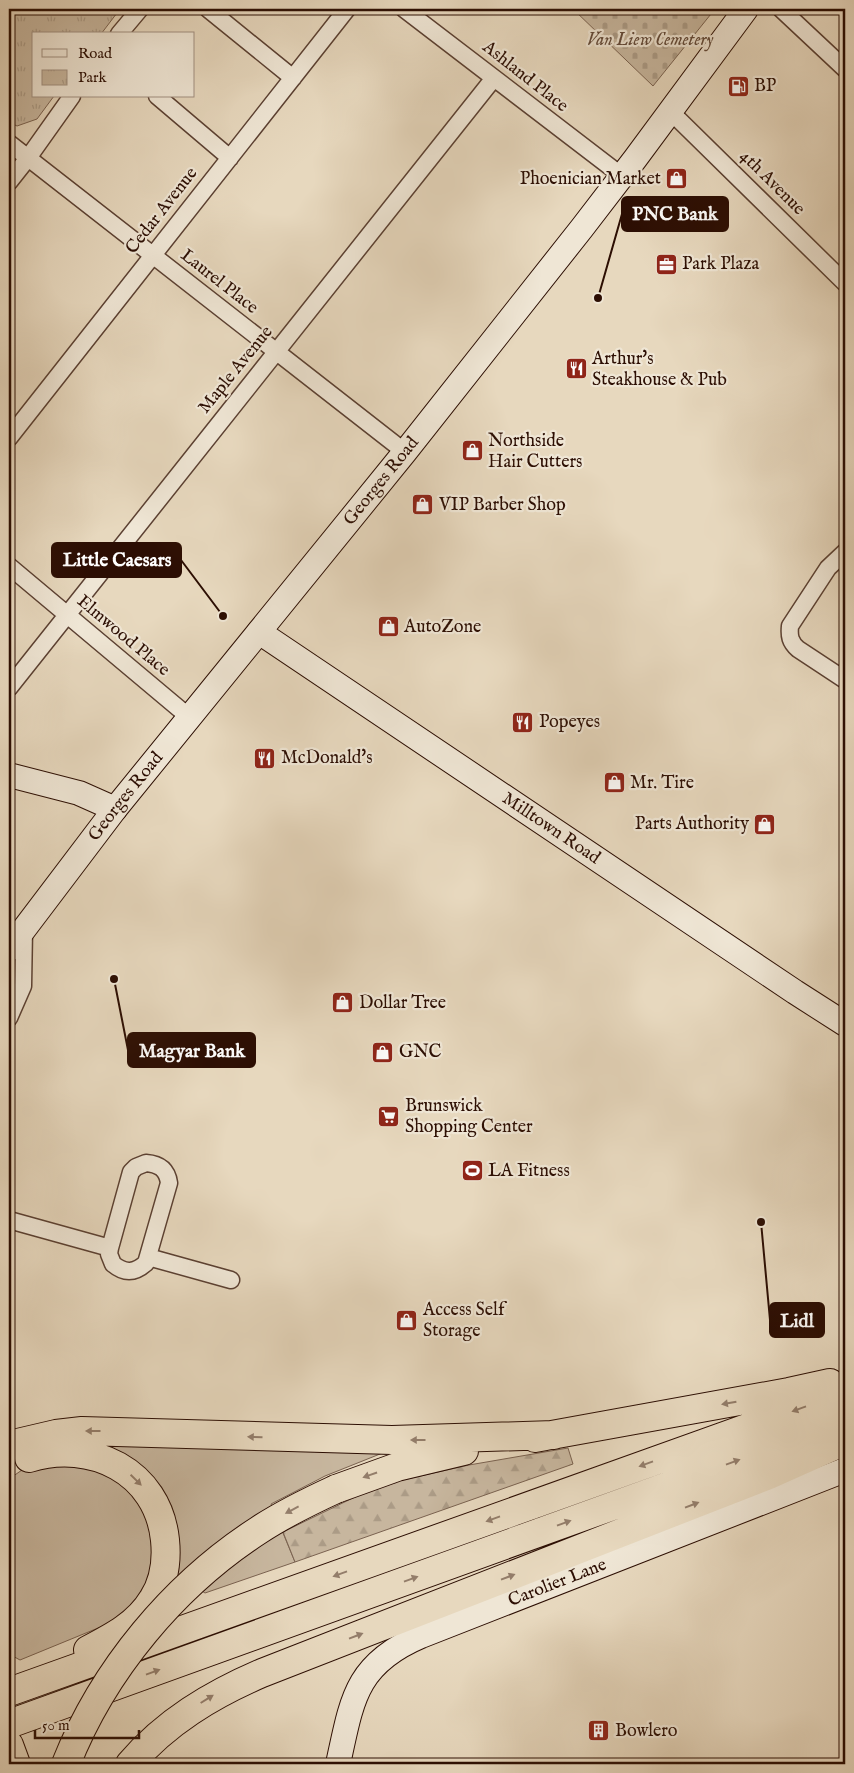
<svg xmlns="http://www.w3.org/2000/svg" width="854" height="1773" font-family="'IM FELL English',serif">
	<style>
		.green { fill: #c7b69e; stroke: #7a6250 }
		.forest { fill: url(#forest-firs); stroke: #7a6250 }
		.cemetery { fill: url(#cemetery-stones); stroke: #7a6250 }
		.park { fill: url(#park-tufts); stroke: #7a6250 }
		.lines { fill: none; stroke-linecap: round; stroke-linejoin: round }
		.street-casing { stroke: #5b4032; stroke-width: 19 }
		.secondary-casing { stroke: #2c0e03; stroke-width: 26 }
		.highway-casing { stroke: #2c0e03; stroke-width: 30 }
		.street { stroke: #efe6d5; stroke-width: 16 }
		.secondary { stroke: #efe6d5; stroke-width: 24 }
		.highway { stroke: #e7d8be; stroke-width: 28 }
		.highway-bridge-casing { stroke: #2c0e03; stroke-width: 30; stroke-linecap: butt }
		.highway-bridge { stroke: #e7d8be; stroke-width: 28 }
		.oneway { fill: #937d6a }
		.labels { text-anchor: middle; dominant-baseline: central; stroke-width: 4.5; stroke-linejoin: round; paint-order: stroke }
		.park-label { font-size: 18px; font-style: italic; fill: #624939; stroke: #efe6d5 }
		.street-label { font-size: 18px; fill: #2c0e03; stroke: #efe6d5 }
		.poi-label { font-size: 18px; fill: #2c0e03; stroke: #efe6d5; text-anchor: start }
		.leader { fill: none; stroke: #2c0e03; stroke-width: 2 }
		.callout-dot { fill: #2c0e03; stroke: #efe6d5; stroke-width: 2 }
		.callout { fill: #2c0e03; stroke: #2c0e03; stroke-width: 2 }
		.callout-label { font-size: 19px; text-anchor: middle; font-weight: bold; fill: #fff }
	</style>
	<defs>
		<pattern id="forest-firs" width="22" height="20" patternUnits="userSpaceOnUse" patternTransform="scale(1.25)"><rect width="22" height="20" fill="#c7b69e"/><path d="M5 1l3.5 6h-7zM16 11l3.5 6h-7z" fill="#ab9b86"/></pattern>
		<pattern id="cemetery-stones" width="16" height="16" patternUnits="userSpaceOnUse" patternTransform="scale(1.25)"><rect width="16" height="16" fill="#c7b69e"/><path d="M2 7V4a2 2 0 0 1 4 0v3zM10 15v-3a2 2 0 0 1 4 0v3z" fill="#ab9b86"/></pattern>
		<pattern id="park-tufts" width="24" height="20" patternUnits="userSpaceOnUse" patternTransform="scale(1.25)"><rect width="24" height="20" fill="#c7b69e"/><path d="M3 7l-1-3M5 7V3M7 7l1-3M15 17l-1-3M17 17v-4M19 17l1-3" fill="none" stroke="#ab9b86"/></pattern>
	</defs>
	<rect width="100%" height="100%" fill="#e7d8be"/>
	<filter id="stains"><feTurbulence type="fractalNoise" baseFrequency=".004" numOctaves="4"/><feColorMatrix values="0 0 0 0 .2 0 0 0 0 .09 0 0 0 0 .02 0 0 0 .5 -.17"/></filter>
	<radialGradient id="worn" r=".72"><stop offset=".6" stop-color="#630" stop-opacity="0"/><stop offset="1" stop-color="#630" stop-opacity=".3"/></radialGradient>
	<path class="green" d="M91 1437 390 1450 325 1476 271 1504 295 1562 205 1593 176 1574 173 1511 137 1464Z
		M94 1463 142 1499 156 1544 146 1593 129 1610 103 1626 20 1660 9 1654V1479L22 1470 42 1464Z"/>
	<path class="forest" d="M568 1448 573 1464 295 1562 283 1532 357 1496 389 1483 469 1465Z"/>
	<path class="cemetery" d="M573 9H715L653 86Z"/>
	<path class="park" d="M9 9H120L101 34H34V96H54L37 119 17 126 9 122Z"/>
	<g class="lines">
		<defs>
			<path id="street" d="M208 9 293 78
				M404 9 622 176
				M781 9 845 69
				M119 34 140 9
				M157 96 230 158
				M670 111 845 283
				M9 143 405 452
				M9 182 28 158 72 96
				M9 438 347 9
				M845 552 828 568 790 626C789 636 790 642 798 649L845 680
				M9 566 189 717
				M9 688 494 78
				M9 1018 23 986 24 929
				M146 1163C159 1164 167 1169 169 1183L146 1263C135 1273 125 1274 113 1264L109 1254 110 1248 131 1172 136 1167Z
				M9 1220 110 1248
				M148 1257 231 1280"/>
			<g id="secondary">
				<path id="s1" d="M259 632 795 992 845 1024"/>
				<path d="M9 775 79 793 115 809"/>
				<path id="s2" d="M9 949 115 809 405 452 582 228 635 159 746 9"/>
				<path id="s3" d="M338 1764C352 1700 355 1664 421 1636L845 1470"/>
			</g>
			<path id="highway" d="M535 1438 789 1392 830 1383
				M9 1445 56 1434 82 1431 392 1440 554 1435
				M29 1458C91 1439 158 1471 165 1540 167 1560 164 1582 153 1599 138 1624 113 1637 88 1650
				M336 1489 397 1467 464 1451
				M9 1692 845 1393
				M9 1724 845 1422
				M9 1745 16 1764
				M130 1764C166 1722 211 1695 262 1673L769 1475 845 1441"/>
		</defs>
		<use href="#street" class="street-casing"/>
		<use href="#secondary" class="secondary-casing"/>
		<use href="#highway" class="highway-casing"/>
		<use href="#street" class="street"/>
		<use href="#secondary" class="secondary"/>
		<use href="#highway" class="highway"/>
		<defs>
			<path id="highway-bridge" d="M66 1764C103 1670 174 1585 259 1530 283 1514 310 1501 336 1489"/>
		</defs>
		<use href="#highway-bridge" class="highway-bridge-casing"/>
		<use href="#highway-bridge" class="highway-bridge"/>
	</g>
	<defs><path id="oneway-solid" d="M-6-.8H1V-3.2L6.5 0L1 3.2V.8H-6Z" transform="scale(1.25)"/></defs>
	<g class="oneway">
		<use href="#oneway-solid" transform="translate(729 1403) rotate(170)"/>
		<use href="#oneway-solid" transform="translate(799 1409) rotate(160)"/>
		<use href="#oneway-solid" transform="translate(93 1431) rotate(-180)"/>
		<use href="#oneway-solid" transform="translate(255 1437) rotate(-178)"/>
		<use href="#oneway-solid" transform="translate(418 1440) rotate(180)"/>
		<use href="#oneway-solid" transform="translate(733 1462) rotate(-20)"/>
		<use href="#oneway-solid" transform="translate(646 1464) rotate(160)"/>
		<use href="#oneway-solid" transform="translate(370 1475) rotate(161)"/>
		<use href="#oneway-solid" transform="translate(136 1480) rotate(44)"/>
		<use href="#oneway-solid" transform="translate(692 1505) rotate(-21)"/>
		<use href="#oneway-solid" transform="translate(292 1510) rotate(152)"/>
		<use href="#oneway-solid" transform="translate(493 1519) rotate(160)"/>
		<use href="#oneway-solid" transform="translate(564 1523) rotate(-20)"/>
		<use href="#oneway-solid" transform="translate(340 1574) rotate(160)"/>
		<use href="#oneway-solid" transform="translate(508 1577) rotate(-21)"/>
		<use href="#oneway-solid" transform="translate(411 1579) rotate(-20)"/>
		<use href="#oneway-solid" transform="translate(356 1636) rotate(-21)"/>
		<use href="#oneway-solid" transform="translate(153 1672) rotate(-20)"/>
		<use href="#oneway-solid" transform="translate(207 1699) rotate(-32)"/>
	</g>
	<defs>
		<symbol id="fuel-square" viewBox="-11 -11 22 22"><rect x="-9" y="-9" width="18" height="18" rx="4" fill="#8f2418" stroke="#efe6d5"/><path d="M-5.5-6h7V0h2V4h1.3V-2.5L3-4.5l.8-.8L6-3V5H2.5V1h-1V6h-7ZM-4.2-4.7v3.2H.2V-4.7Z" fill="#fff"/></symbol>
		<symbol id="shop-square" viewBox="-11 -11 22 22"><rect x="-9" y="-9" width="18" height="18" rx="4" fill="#8f2418" stroke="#efe6d5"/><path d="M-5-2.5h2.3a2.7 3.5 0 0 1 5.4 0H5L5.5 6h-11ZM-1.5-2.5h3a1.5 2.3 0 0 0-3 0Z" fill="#fff"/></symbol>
		<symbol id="office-square" viewBox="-11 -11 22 22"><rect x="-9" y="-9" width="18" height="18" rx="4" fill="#8f2418" stroke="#efe6d5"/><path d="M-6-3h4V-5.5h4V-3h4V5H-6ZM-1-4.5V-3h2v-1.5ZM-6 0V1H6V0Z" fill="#fff"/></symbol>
		<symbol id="restaurant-square" viewBox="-11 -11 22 22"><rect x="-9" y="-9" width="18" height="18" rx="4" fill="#8f2418" stroke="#efe6d5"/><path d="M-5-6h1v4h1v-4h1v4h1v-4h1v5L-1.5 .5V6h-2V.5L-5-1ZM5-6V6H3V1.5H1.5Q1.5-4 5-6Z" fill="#fff"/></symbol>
		<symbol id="supermarket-square" viewBox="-11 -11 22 22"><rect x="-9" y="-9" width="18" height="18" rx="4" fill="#8f2418" stroke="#efe6d5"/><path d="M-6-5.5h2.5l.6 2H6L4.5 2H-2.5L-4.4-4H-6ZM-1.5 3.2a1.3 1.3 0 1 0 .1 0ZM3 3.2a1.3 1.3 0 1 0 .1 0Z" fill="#fff"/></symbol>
		<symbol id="stadium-square" viewBox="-11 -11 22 22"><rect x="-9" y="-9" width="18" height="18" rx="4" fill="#8f2418" stroke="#efe6d5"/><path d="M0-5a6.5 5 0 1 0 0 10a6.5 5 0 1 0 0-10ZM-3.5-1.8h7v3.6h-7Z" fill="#fff"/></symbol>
		<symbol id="building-square" viewBox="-11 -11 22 22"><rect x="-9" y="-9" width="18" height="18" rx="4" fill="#8f2418" stroke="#efe6d5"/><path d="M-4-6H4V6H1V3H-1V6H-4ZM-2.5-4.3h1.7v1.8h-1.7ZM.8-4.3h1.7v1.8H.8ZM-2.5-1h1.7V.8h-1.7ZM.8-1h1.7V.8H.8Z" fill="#fff"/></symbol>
	</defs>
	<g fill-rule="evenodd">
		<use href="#fuel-square" x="726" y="74" width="25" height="25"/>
		<use href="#shop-square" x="664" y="166" width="25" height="25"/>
		<use href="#office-square" x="654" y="252" width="25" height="25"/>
		<use href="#restaurant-square" x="564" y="356" width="25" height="25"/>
		<use href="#shop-square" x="460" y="438" width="25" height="25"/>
		<use href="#shop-square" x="410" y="492" width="25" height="25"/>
		<use href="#shop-square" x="376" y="614" width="25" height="25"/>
		<use href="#restaurant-square" x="510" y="710" width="25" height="25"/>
		<use href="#restaurant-square" x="252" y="746" width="25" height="25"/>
		<use href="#shop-square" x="602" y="770" width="25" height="25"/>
		<use href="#shop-square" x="752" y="812" width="25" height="25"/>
		<use href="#shop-square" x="330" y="990" width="25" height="25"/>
		<use href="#shop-square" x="370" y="1040" width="25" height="25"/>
		<use href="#supermarket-square" x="376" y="1104" width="25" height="25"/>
		<use href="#stadium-square" x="460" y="1158" width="25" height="25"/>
		<use href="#shop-square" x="394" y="1308" width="25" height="25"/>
		<use href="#building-square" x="586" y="1718" width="25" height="25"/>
	</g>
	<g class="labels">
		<g class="park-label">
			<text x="650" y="40">Van Liew Cemetery</text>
		</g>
		<g class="street-label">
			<text transform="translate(525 77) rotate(38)">Ashland Place</text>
			<text transform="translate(772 183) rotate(45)">4th Avenue</text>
			<text transform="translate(162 211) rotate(-52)">Cedar Avenue</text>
			<text transform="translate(219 282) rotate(38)">Laurel Place</text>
			<text transform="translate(236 370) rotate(-51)">Maple Avenue</text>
			<text stroke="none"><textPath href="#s2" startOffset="598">Georges Road</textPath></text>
			<text transform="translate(123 636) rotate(40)">Elmwood Place</text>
			<text stroke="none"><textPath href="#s2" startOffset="192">Georges Road</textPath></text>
			<text stroke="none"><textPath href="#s1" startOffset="352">Milltown Road</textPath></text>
			<text stroke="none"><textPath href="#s3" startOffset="308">Carolier Lane</textPath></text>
		</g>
		<g class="poi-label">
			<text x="754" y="86">BP</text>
			<text x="661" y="179" text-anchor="end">Phoenician Market</text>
			<text x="682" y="264">Park Plaza</text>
			<text x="592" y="359">Arthur's<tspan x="592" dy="21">Steakhouse &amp; Pub</tspan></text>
			<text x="488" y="441">Northside<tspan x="488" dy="21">Hair Cutters</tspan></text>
			<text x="439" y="505">VIP Barber Shop</text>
			<text x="404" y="627">AutoZone</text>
			<text x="539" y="722">Popeyes</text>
			<text x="281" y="758">McDonald's</text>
			<text x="630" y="783">Mr. Tire</text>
			<text x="749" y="824" text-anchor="end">Parts Authority</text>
			<text x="359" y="1003">Dollar Tree</text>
			<text x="399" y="1052">GNC</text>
			<text x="405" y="1106">Brunswick<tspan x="405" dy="21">Shopping Center</tspan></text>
			<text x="488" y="1171">LA Fitness</text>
			<text x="423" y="1310">Access Self<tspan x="423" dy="21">Storage</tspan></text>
			<text x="615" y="1731">Bowlero</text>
		</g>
	</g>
	<path class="leader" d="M598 298L622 214M223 616L181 560M114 979L128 1050M761 1222L770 1320"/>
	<g class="callout-dot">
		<circle cx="598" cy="298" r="5"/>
		<circle cx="223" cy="616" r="5"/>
		<circle cx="114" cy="979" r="5"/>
		<circle cx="761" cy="1222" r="5"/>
	</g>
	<g class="callout">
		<rect x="622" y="197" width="106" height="34" rx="5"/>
		<rect x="52" y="543" width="129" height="34" rx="5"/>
		<rect x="128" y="1033" width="127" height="34" rx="5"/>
		<rect x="770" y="1303" width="54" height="34" rx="5"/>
	</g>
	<g class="callout-label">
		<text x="675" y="220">PNC Bank</text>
		<text x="117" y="566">Little Caesars</text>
		<text x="192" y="1057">Magyar Bank</text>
		<text x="797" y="1327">Lidl</text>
	</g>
	<rect width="854" height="1773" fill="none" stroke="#e7d8be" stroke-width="30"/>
	<rect x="10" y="10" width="834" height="1753" fill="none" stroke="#2c0e03" stroke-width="2.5"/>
	<rect x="15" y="15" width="824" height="1743" fill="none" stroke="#2c0e03"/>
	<rect x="32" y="32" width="162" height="65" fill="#efe6d5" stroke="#a19081"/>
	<rect x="42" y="49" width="25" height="8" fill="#efe6d5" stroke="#a19081"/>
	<text x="78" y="58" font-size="15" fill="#2c0e03">Road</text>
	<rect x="42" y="70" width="25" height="15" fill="url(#park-tufts)" stroke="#a19081"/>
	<text x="78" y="82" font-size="15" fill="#2c0e03">Park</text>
	<path d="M35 1730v8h104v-8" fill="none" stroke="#2c0e03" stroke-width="2.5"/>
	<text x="42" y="1730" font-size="15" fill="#2c0e03" stroke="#efe6d5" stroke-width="4" paint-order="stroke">50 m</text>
	<rect width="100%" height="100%" filter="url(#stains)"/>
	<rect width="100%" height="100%" fill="url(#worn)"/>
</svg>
